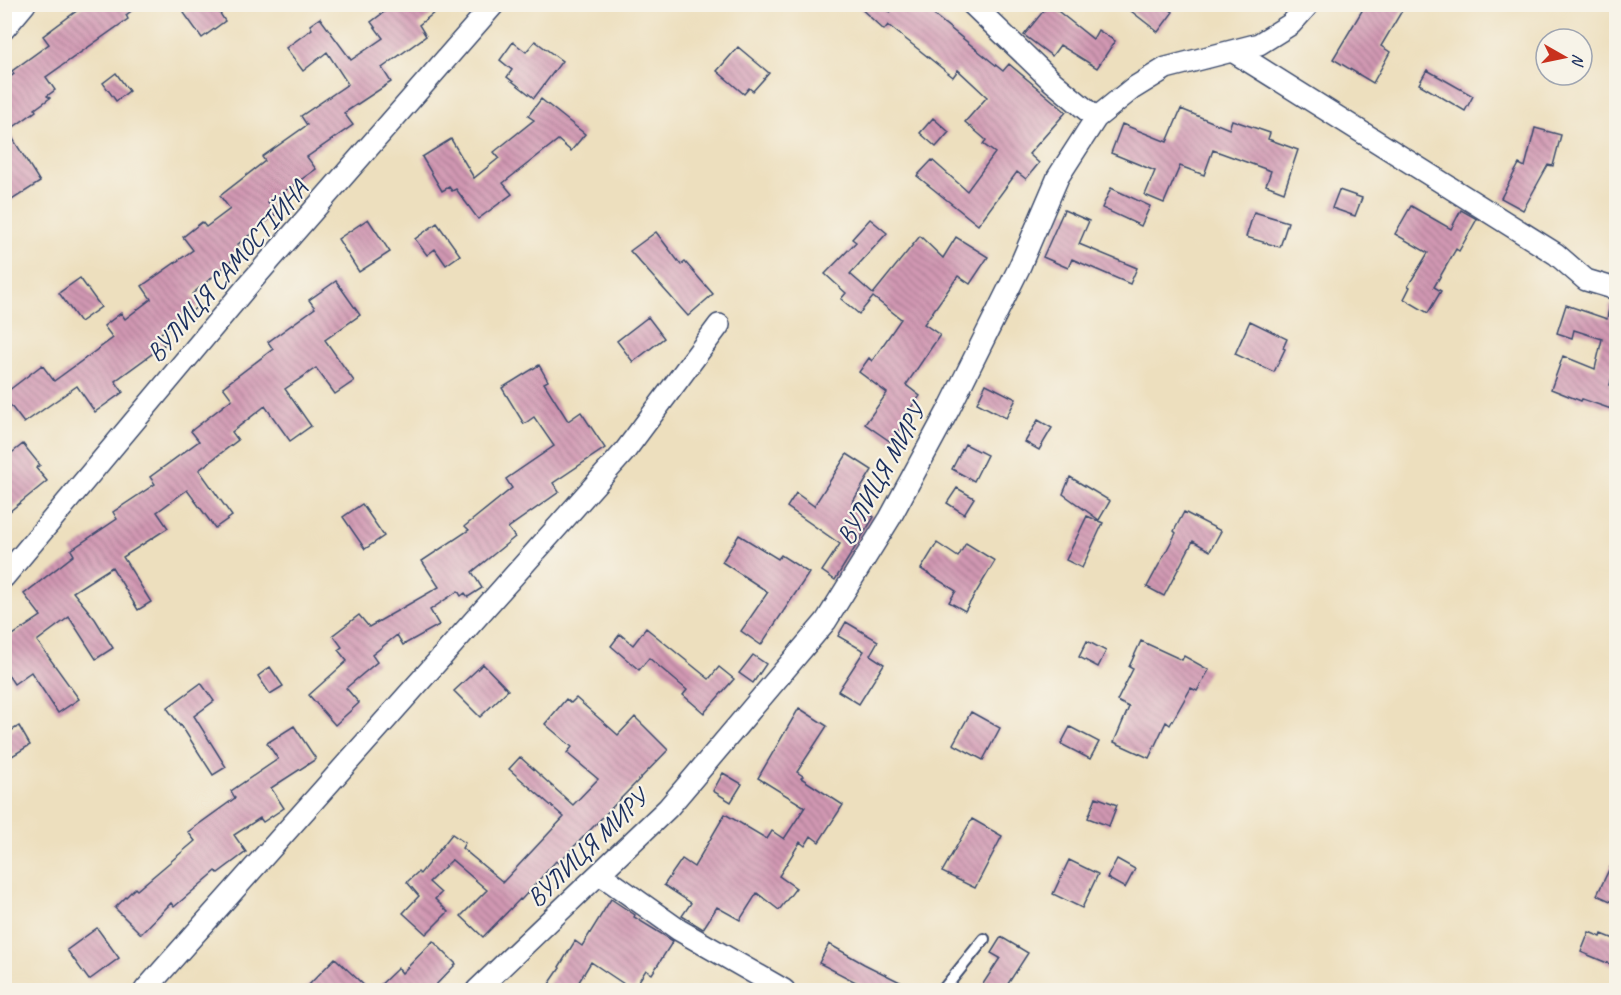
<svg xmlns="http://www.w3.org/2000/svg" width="1621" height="995" font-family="Caveat,sans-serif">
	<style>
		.building { fill: url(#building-back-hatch) }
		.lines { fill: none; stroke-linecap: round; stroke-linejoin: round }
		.service-casing { stroke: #3a496c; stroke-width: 14 }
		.minor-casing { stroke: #3a496c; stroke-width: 24 }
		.service { stroke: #fff; stroke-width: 10 }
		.minor { stroke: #fff; stroke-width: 21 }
		.labels { text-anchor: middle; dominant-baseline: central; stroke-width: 4.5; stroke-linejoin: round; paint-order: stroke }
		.street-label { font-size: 26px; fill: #1b2f5e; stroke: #f7f3e8 }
	</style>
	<defs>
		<pattern id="building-back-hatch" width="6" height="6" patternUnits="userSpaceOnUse" patternTransform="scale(1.5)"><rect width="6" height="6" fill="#d198b2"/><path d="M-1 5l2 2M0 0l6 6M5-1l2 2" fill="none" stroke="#a97c94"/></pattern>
	</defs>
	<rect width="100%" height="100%" fill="#f7f3e8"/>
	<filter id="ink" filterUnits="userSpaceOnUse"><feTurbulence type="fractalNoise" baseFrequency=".0167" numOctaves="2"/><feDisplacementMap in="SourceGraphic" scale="12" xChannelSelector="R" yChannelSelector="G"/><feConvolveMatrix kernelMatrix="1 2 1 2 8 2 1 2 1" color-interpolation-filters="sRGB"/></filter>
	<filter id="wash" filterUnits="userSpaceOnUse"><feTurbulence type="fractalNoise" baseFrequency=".008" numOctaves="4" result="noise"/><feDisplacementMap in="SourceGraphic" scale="24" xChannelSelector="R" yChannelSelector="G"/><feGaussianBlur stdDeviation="1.35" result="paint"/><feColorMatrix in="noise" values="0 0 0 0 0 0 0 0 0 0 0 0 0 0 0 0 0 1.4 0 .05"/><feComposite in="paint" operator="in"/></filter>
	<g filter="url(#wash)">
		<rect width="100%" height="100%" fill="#eddfbe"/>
		<g id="blocks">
			<path class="building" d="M86 4H141L126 15 128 19 46 77 55 90 47 96 50 98 35 109 36 111 8 131 40 182 4 205V82L14 74 12 71 49 44 43 36Z
				M196 4H214L225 21 202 38 184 13Z
				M395 4H445L419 25 426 36 382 68 391 82 344 113 353 125 307 157 316 169 268 203 276 214 237 245 242 252 192 294 200 305 157 336 164 345 115 381 123 392 95 412 77 386 24 423 4 397V394L42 365 54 381 113 338 104 326 121 313 125 319 151 299 142 286 193 250 183 237 202 222 206 227 230 209 220 196 265 161 262 157 307 125 301 116 348 84 327 52 303 71 286 48 312 29 310 25 320 18 351 60 383 38 371 22Z
				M856 4H881L890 12 897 4H930L937 11 934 15 1003 71 1009 64 1066 112 1029 154 1039 163 1026 179 1017 172 978 225 917 176 932 160 967 191 995 153 983 144 986 140 965 122 987 97 958 70 953 77 888 25 884 30Z
				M1049 4 1093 39 1098 30 1115 41 1097 68 1060 45 1052 56 1024 35Z
				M1122 4H1163L1173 12 1158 32Z
				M1366 4H1406L1381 46 1390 52 1373 83 1333 59Z
				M535 41 562 61 534 98 507 77 512 70 500 60 513 42 526 52Z
				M738 47 769 73 753 91 749 88 744 94 717 71Z
				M1427 70 1473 96 1465 111 1419 84Z
				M116 73 129 91 116 101 103 83Z
				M541 99 585 134 571 151 558 140 503 183 512 194 478 219 456 189 452 191 449 187 442 191 422 157 451 139 474 178 499 158 494 152 534 120 528 116Z
				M1181 109 1229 129 1232 120 1270 133 1268 139 1298 150 1284 192 1266 185 1271 171 1213 150 1204 175 1180 166 1164 203 1145 195 1155 171 1111 153 1122 124 1167 142Z
				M933 118 949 132 936 147 920 133Z
				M1535 128 1561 135 1553 166 1548 165 1523 210 1501 198 1519 164 1525 167Z
				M1111 188 1150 206 1141 226 1102 208Z
				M1339 190 1362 198 1355 216 1332 208Z
				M1411 206 1451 229 1461 210 1477 219 1459 251 1456 249 1434 287 1441 291 1428 313 1404 299 1410 287 1408 286 1428 253 1395 234Z
				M1064 210 1089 221 1079 244 1137 268 1130 284 1072 259 1068 268 1043 257Z
				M1254 212 1288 222 1280 247 1246 237Z
				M368 219 390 252 359 272 338 239Z
				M870 219 887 233 850 274 873 294 920 236 943 258 956 237 988 257 970 284 958 276 924 324 940 335 906 385 920 396 905 415 908 417 891 442 865 424 887 393 859 372 869 358 872 361 901 319 873 297 859 314 841 299 846 293 825 274 856 242 852 239Z
				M437 223 460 255 446 265 435 249 427 255 415 239Z
				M656 232 681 265 685 262 713 294 688 316 630 251Z
				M80 278 101 307 80 322 59 293Z
				M336 281 360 315 325 340 354 381 335 394 316 368 285 389 311 426 290 441 265 406 232 432 238 440 199 470 232 516 215 528 187 490 157 512 168 528 123 557 151 602 138 610 112 567 73 592 95 619 113 648 96 659 69 617 37 641 79 699 58 713 31 672 14 684 4 669V641L41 616 24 594 74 555 71 550 117 519 113 512 155 484 150 477 199 441 191 431 232 399 223 387 273 349 268 342 315 308 309 300Z
				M1610 304 1617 305V359L1610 385 1617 387V411L1582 399 1581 401 1551 389 1563 356 1595 369 1602 339 1574 330 1572 338 1557 333 1566 305 1607 319Z
				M648 317 664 338 633 362 617 341Z
				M1250 321 1287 339 1283 348 1285 349 1274 372 1235 354Z
				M539 365 548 381 544 383 568 421 581 412 605 448 553 483 559 492 508 528 515 537 472 572 482 588 468 597 465 593 461 596 458 591 430 610 439 625 403 645 397 635 372 655 377 662 346 688 359 703 335 725 309 695 347 661 338 650 342 647 333 635 359 615 369 627 439 587 422 561 469 530 465 526 512 488 506 479 554 446 534 417 524 424 502 388Z
				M986 384 1016 399 1006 418 977 403Z
				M1038 420 1052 428 1039 450 1025 442Z
				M23 444 40 465 36 468 47 481 4 516V459Z
				M965 444 987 455 974 481 952 469Z
				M847 454 872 470 852 503 874 517 835 580 822 571 840 544 787 507 796 493 814 506Z
				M1070 477 1110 501 1099 520 1063 494Z
				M957 488 974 498 964 514 947 503Z
				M362 504 384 536 365 549 343 517Z
				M1184 512 1221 531 1210 551 1193 541 1164 596 1147 587 1176 533 1174 531Z
				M1087 516 1103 523 1082 568 1066 560Z
				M739 535 778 559 781 555 809 573 761 645 741 631 768 592 722 562Z
				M937 543 958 557 966 543 995 561 965 611 949 602 956 591 921 569Z
				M846 622 878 641 870 655 884 664 859 704 838 691 864 651 838 636Z
				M646 628 709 679 719 667 734 679 704 713 683 695 687 690 649 658 639 670 611 646 620 634 633 645Z
				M1087 641 1106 651 1098 667 1079 657Z
				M1141 641 1182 660 1184 656 1209 670 1197 691 1191 688 1170 725 1166 722 1149 758 1114 742 1129 707 1117 701 1133 669 1129 667Z
				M753 655 766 664 753 683 739 673Z
				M483 664 508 690 480 717 454 691Z
				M270 667 283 686 270 694 258 676Z
				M201 683 214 701 194 716 226 767 213 775 181 725 180 726 167 708Z
				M576 698 618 735 635 717 668 750 558 863 556 861 521 900 520 899 483 937 461 916 487 890 452 860 429 882 441 893 435 899 448 912 426 934 403 913 419 896 407 882 418 872 420 874 452 834 465 843 462 848 503 882 564 817 509 769 520 757 573 805 598 779 567 753 572 747 545 724 566 699 571 703Z
				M799 708 827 726 797 772 803 776 801 778 843 805 819 842 811 836 805 846 800 842 779 876 796 888 779 910 757 893 740 920 717 907 703 929 682 916 691 903 664 885 682 859 694 867 725 814 767 839 772 831 784 839 805 807 758 778Z
				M971 712 1000 728 983 760 953 744Z
				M19 726 30 745 4 761V735Z
				M294 726 316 759 271 788 284 808 263 822 260 818 234 835 246 852 218 873 216 871 174 907 171 903 141 934 115 908 135 888 137 890 195 841 188 832 235 798 231 791 278 759 267 743Z
				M1070 727 1099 742 1090 759 1061 744Z
				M723 773 742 784 731 802 713 791Z
				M1096 797 1117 805 1109 826 1088 818Z
				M972 819 1002 836 975 888 942 872Z
				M1617 853V904L1597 895Z
				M1117 859 1135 869 1125 888 1107 878Z
				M1069 860 1098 874 1082 908 1053 894Z
				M611 899 635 915 634 917 673 941 652 974 646 970 633 990 591 962 574 990H545L560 968 559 967 575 941 582 946Z
				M97 928 119 958 89 980 67 950Z
				M1589 932 1601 937 1602 934 1617 940V954L1612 965 1581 952Z
				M1001 937 1028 953 1004 990H979L1000 958 991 953Z
				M433 941 456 964 431 990H375L398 968 402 973Z
				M829 944 864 964 916 990H871L819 963Z
				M335 958 369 990H304Z"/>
		</g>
	</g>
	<g filter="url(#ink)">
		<use href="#blocks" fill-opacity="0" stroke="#3a496c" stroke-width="1.5"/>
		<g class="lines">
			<defs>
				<path id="service" d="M943 990 984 939"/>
				<path id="minor" d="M972 4 1053 82 1096 118
					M4 29 25 4
					M1234 52 1556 254 1586 280 1616 289
					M4 577 250 283 494 4
					M600 874 679 930 784 990
					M145 990 625 451 719 325
					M477 990 668 808 826 621 890 518 950 407 1019 268 1058 177 1096 118 1132 89 1166 68 1259 44 1291 24 1309 4"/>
			</defs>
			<use href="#service" class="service-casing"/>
			<use href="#minor" class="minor-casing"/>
			<use href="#service" class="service"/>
			<use href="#minor" class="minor"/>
		</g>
	</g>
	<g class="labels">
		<g class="street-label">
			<text transform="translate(227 271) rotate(-49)">ВУЛИЦЯ САМОСТІЙНА</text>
			<text transform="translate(881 474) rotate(-61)">ВУЛИЦЯ МИРУ</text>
			<text transform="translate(587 848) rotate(-44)">ВУЛИЦЯ МИРУ</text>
		</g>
	</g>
	<rect width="1621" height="995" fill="none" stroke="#f7f3e8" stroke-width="24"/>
	<g transform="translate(1564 57) rotate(99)"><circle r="28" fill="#f7f3e8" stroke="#9fa5b1" stroke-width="1.5"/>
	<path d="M0-4.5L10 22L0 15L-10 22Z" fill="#c8321e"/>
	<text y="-9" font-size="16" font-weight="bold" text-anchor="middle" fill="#1b2f5e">N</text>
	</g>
</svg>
